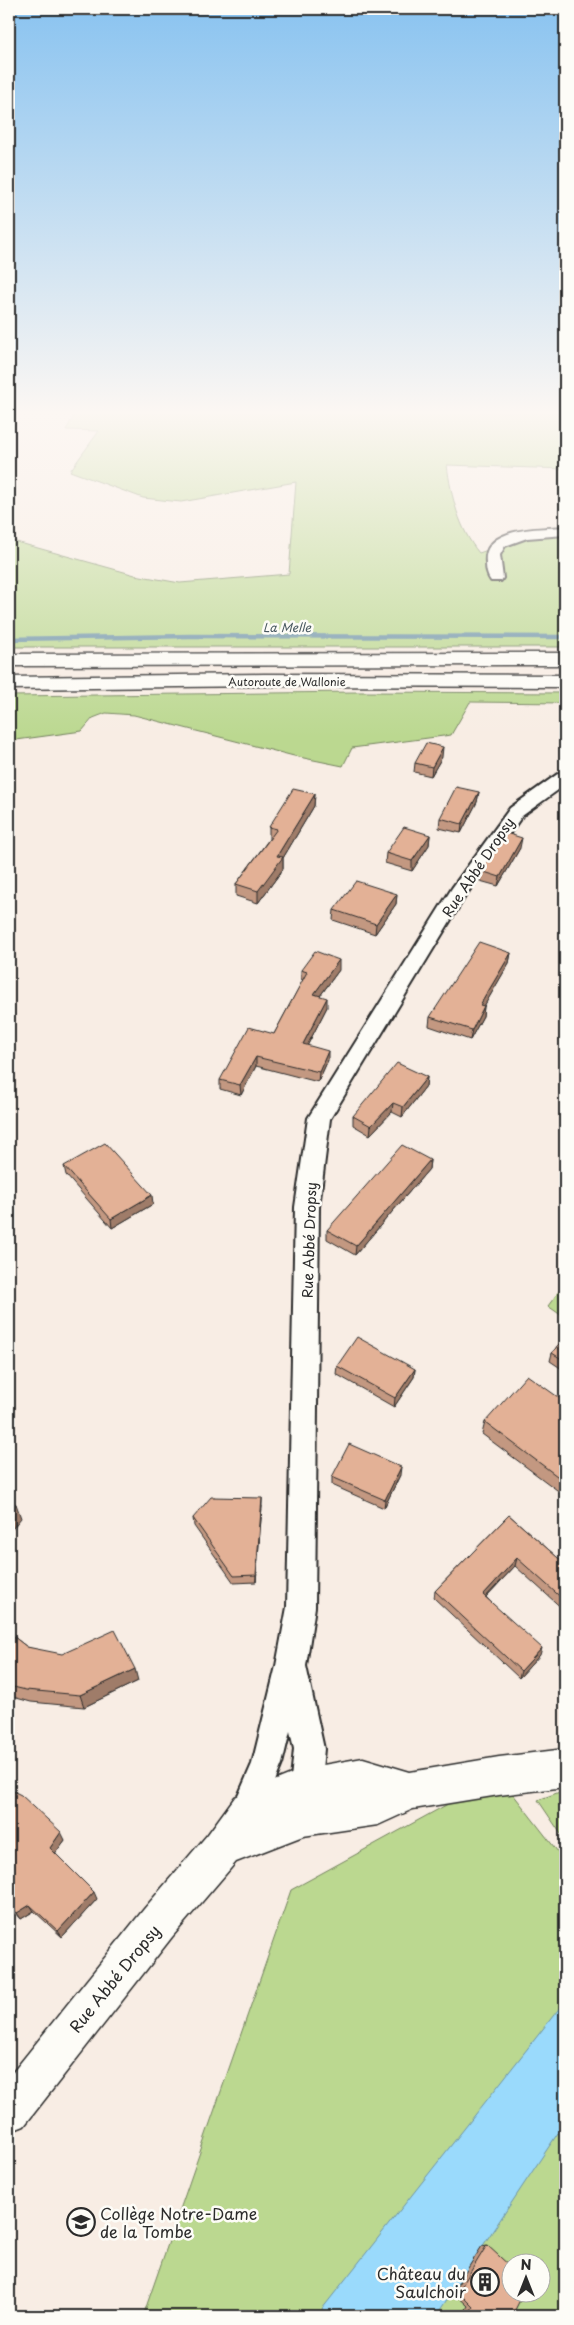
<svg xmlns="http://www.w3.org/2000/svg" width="574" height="2325" font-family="'Playpen Sans',sans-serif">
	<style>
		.green { fill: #bbd890; stroke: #73825e; fill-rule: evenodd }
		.water { fill: #9adafc; stroke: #6e94a8 }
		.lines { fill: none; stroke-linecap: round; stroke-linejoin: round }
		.stream { stroke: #6e94a8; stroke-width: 4.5 }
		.street-casing { stroke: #2b2b2b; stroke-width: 4 }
		.secondary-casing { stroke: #2b2b2b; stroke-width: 3 }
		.highway-casing { stroke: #2b2b2b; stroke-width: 3 }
		.street { fill: #fdfcf7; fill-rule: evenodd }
		.secondary { fill: #fdfcf7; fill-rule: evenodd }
		.highway { fill: #fdfcf7; fill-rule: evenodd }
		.wall { fill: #c39881; stroke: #2b2b2b }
		.shaded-wall { fill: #9f7c69; stroke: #2b2b2b }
		.building { fill: #e3b196; stroke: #2b2b2b }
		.labels { text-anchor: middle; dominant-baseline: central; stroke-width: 5; stroke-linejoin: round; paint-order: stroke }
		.far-street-label { font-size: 11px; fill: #2b2b2b; stroke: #fdfcf7 }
		.far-water-label { font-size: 12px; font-style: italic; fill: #47575f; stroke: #fdfcf7 }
		.street-label { font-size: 14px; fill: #2b2b2b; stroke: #fdfcf7 }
		.near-street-label { font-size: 16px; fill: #2b2b2b; stroke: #fdfcf7 }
		.near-poi-label { font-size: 16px; fill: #2b2b2b; stroke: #fdfcf7; text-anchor: start }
	</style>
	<rect width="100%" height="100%" fill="#f8ede4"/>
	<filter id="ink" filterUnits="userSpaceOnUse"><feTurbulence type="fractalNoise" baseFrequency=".02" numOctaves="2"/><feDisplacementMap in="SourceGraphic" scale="10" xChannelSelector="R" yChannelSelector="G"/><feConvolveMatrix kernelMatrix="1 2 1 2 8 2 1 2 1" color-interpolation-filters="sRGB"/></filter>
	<g filter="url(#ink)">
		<path class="green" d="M76 412H565V469L447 465C451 496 459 529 479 553L520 539 565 535V647H9V540L135 575 180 583 289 574 296 482 181 502 143 498 70 471 99 431 66 430Z
			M359 692 565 693V703L470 702 451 735 352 748 343 766 294 756 134 715 106 713 93 718 82 731 9 741V696Z
			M565 1283V1318L548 1306Z
			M499 1776 565 1861V2316H143L291 1890ZM512 2262H542V2292H512Z
			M565 1790V1840L538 1800Z"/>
		<path class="water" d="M565 2001V2136L558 2133 436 2316H322V2309Z"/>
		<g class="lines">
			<path class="stream" d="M9 639 190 636 565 637"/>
			<defs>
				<path id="street" d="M565 527V535L527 538 505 546 500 555 503 578 501 581H491C487 576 486 569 486 563 482 526 541 529 565 527Z
					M565 772V785L522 816 466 895 330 1119 319 1207 315 1607 306 1666 324 1749 319 1799 315 1810 304 1814 293 1810 289 1799 294 1749 290 1731 282 1764 259 1821 248 1826 237 1821 232 1810 252 1764 276 1666 287 1607 295 1207 308 1118 452 888 510 808 559 773Z"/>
				<path id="secondary" d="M565 1749V1787L499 1795 413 1809 378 1825 303 1836 236 1862 172 1937 24 2126 9 2132V2077L144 1909 208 1834 235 1797 306 1768 363 1758 410 1772 499 1757Z"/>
				<path id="highway" d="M565 653V665L9 666V654Z
					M264 674 565 675V687L264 686 9 689V677Z"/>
			</defs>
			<use href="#street" class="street-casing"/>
			<use href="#secondary" class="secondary-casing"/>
			<use href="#highway" class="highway-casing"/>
			<use href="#street" class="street"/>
			<use href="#secondary" class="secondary"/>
			<use href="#highway" class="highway"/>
		</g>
		<path class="wall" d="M442 757 431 776 414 772 415 763Z
			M479 792 477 802 461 833 439 828 440 818Z
			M315 794 314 806 283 858V869L258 903 236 896V884L269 839V827Z
			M430 835 429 845 412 871 385 863 386 853Z
			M520 848 498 886 480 881 481 871Z
			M397 894 396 904 375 934 333 920 334 910Z
			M511 953 509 963 484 1006 483 1016 470 1040 429 1026 430 1017Z
			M301 970H339L320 996 327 1007 307 1046 328 1060 318 1082 256 1066 241 1095 220 1089V1080L274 1034 303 980 301 979Z
			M427 1077 426 1086 402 1117 392 1112 370 1135 353 1125V1116Z
			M430 1160 429 1169 355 1255 327 1239V1230Z
			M64 1166 153 1204 112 1228 66 1175Z
			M565 1336V1371L550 1361 552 1353Z
			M337 1366 415 1369 414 1377 394 1407 336 1374Z
			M565 1402V1496L482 1434 485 1422Z
			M400 1475 384 1508 332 1485V1477Z
			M262 1506 256 1582 234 1583 194 1526 193 1518Z
			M509 1515 565 1564V1611L515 1566 486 1597 540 1655 519 1678 434 1598 435 1591Z
			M9 1633 27 1647 138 1681 84 1707 31 1702 9 1696Z
			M9 1789 65 1840 55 1853 97 1899 62 1937 34 1911 21 1919 9 1905Z
			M487 2245 515 2310 521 2316H462L468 2306 453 2292 482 2246Z"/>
		<path class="shaded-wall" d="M443 747 442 757 431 776 432 767Z
			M479 792 477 802 461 833 462 824Z
			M315 794 314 806 283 858V869L258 903V891L277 856Z
			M430 835 429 845 412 871V861Z
			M522 838 520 848 498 886 500 877Z
			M397 894 396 904 375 934 376 924Z
			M511 953 509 963 479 1015 480 1005Z
			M339 960V970L314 1004V994Z
			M327 998V1007L303 1054V1044Z
			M484 1006 483 1016 470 1040 472 1030Z
			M328 1051V1060L318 1082 319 1072Z
			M256 1057V1066L241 1095 240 1085Z
			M427 1077 426 1086 402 1117 403 1107Z
			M393 1103 392 1112 370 1135 371 1126Z
			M430 1160 429 1169 355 1255 356 1246Z
			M152 1195 153 1204 112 1228 111 1219Z
			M415 1369 414 1377 394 1407 395 1398Z
			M401 1467 400 1475 384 1508 385 1500Z
			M262 1498V1506L256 1582V1575Z
			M16 1504 21 1518 9 1533V1513Z
			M517 1558 515 1566 481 1602 483 1595Z
			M542 1648 540 1655 519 1678 521 1671Z
			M135 1669 138 1681 84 1707 80 1695Z
			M61 1832 65 1840 54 1855 50 1848Z
			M94 1892 97 1899 62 1937 58 1931Z
			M30 1905 34 1911 21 1919 17 1913Z"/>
		<path class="building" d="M426 743 443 747 432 767 415 763Z
			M456 787 479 792 462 824 440 818Z
			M293 789 315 794 277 856 283 857 258 891 236 884 277 829 269 827Z
			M404 827 430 835 412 861 386 853Z
			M506 833 522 838 500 877 481 871Z
			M356 881 397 894 376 924 334 910Z
			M479 942 511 953 480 1005 484 1006 472 1030 430 1017Z
			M315 951 339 960 314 994 327 998 303 1044 328 1051 319 1072 256 1057 240 1085 220 1080 249 1027 274 1034 307 972 301 970Z
			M397 1063 427 1077 403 1107 393 1103 371 1126 353 1116Z
			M105 1143 152 1195 111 1219 64 1166Z
			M402 1145 430 1160 394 1202 356 1246 327 1230Z
			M565 1336V1361L552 1353Z
			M357 1337 415 1369 395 1398 337 1366Z
			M527 1375 565 1402V1482L485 1422Z
			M349 1444 401 1467 385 1500 332 1477Z
			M211 1497 262 1498 256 1575 234 1576 193 1518Z
			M9 1499 16 1504 9 1513Z
			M509 1515 565 1564V1601L517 1558 483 1595 542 1648 521 1671 435 1591Z
			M115 1630 135 1669 80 1695 26 1690 9 1686V1633L27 1647 62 1654Z
			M9 1789 21 1795 61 1832 50 1848 94 1892 58 1931 30 1905 17 1913 9 1904Z
			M487 2245 512 2268V2292H524L515 2310 521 2316H467L473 2307 458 2292Z"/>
	</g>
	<linearGradient id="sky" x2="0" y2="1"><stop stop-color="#89c3f0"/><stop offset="0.56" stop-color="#fcf7f3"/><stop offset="1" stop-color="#fcf7f3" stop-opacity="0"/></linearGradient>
	<rect width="574" height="737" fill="url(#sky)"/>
	<defs>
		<symbol id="school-ring" viewBox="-11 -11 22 22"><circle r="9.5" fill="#fdfcf7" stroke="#2b2b2b" stroke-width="1.5"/><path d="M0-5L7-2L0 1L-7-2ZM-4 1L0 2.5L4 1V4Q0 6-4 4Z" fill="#2b2b2b"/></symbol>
		<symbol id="building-ring" viewBox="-11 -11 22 22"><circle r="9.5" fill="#fdfcf7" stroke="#2b2b2b" stroke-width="1.5"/><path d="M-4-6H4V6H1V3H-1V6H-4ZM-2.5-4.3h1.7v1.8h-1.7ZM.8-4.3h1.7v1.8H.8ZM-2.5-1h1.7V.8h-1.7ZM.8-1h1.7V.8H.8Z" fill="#2b2b2b"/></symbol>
	</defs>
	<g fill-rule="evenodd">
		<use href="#school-ring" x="65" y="2206" width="32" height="32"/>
		<use href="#building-ring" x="469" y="2266" width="32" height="32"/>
	</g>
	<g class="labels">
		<g class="far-street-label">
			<text x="287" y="681">Autoroute de Wallonie</text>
		</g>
		<g class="far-water-label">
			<text x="287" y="627">La Melle</text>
		</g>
		<g class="street-label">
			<text transform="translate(478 867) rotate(-56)">Rue Abbé Dropsy</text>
			<text transform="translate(309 1240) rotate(-88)">Rue Abbé Dropsy</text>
		</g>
		<g class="near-street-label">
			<text transform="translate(114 1978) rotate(-51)">Rue Abbé Dropsy</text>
		</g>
		<g class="near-poi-label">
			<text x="100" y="2213">Collège Notre-Dame<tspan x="100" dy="18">de la Tombe</tspan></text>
			<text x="466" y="2273" text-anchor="end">Château du<tspan x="466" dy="18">Saulchoir</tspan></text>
		</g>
	</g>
	<rect width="574" height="2325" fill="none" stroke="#fdfcf7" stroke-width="30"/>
	<rect x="15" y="15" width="544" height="2295" fill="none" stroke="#2b2b2b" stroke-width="2" filter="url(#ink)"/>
	<g transform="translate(526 2278)"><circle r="24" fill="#fdfcf7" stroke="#a9a8a5"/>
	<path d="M0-4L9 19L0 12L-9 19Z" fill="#2b2b2b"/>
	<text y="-8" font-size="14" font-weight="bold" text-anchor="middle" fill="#2b2b2b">N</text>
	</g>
</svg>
